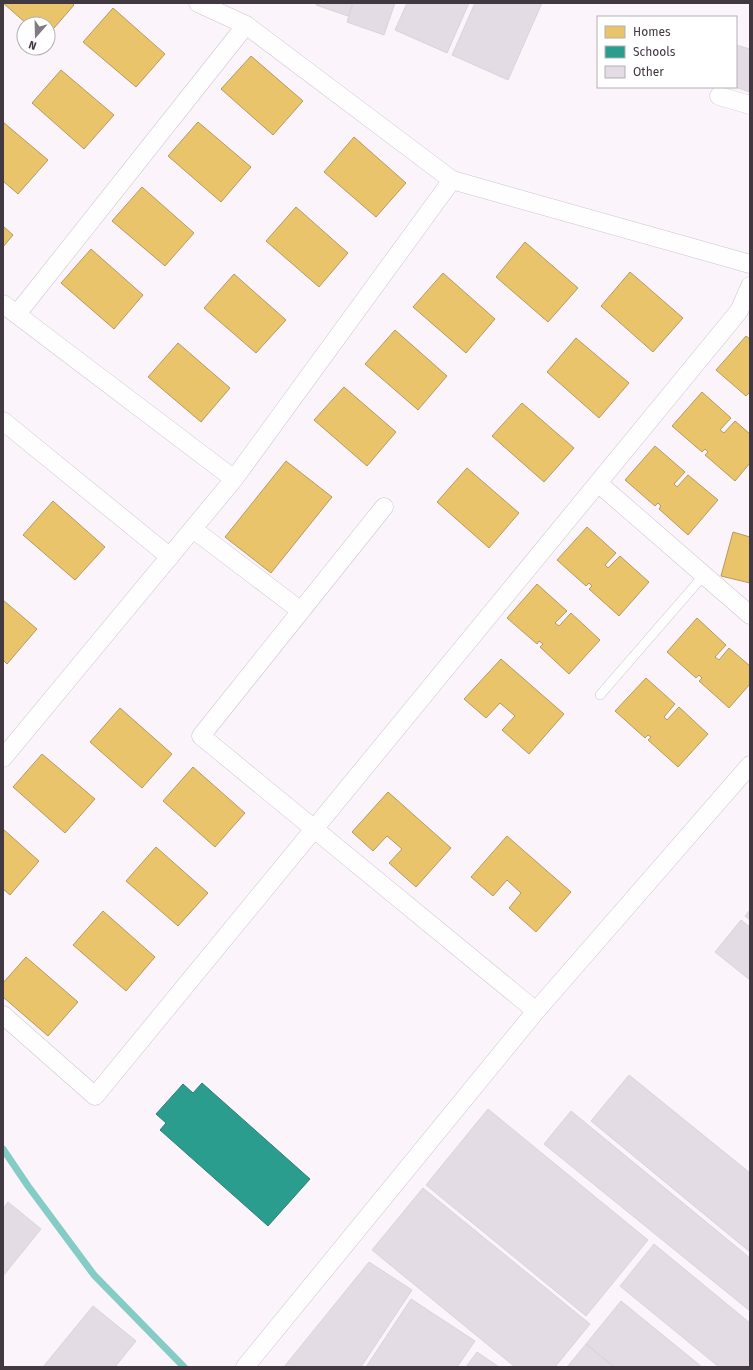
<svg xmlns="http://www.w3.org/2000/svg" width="753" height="1370" font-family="'Fira Sans',sans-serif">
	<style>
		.homes { fill: #e9c46a; stroke: #b79a5e }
		.schools { fill: #2a9d8f; stroke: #317f78 }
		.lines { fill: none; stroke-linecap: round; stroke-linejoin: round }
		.stream { stroke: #85ccc6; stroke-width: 7 }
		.building { fill: #e4dce4; stroke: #dbd3db }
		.service-casing { stroke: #ccc5cc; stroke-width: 10 }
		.minor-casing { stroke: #ccc5cc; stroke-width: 19 }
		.service { stroke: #fefefe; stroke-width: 9 }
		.minor { stroke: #fefefe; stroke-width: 18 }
	</style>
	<rect width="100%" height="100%" fill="#fbf5fb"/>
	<path class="homes" d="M3 3H72L74 5 48 35V24H27Z
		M113 8 165 54 136 87 83 42Z
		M251 56 303 101 273 135 221 89Z
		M61 70 114 115 84 149 32 103Z
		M3 122 48 160 18 194 3 181Z
		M198 122 251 167 221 202 168 156Z
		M354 137 406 183 376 217 324 172Z
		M142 187 194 233 165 266 112 221Z
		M296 207 348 253 319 287 266 241Z
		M3 226 13 235 3 247Z
		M525 242 578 288 548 322 496 277Z
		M91 249 143 295 114 329 61 283Z
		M630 272 683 318 653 352 601 306Z
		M443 273 495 319 466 353 413 307Z
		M234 274 286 320 256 353 204 308Z
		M395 330 447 376 418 410 365 364Z
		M746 336 750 339V393H749L746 396 716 370Z
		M576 338 629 383 599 418 547 372Z
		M178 343 230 388 201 422 148 377Z
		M344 387 396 432 367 466 314 420Z
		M702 392 731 418 720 430 724 433 735 421 750 434V463L735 481 705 455 708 452 705 449 702 452 672 426Z
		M522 403 574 448 544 482 492 436Z
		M655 446 685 472 674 484 677 487 688 475 718 500 688 535 659 509 661 506 658 503 655 506 625 480Z
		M286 461 332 497 271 573 225 537Z
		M467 468 519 513 489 548 437 502Z
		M53 501 105 547 75 580 23 535Z
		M587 527 616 553 605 565 608 568 620 556 649 582 619 616 589 589 592 586 589 583 586 586 557 560Z
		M733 532 750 537V583L721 576Z
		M537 584 567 611 555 623 559 626 571 613 600 640 569 674 540 647 543 644 539 641 537 644 507 618Z
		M3 600 37 629 7 664 3 660Z
		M697 618 726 645 715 657 719 660 729 648 750 666V684L729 708 699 681 702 678 699 675 696 678 667 652Z
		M501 659 564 714 529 754 502 730 515 716 500 703 486 718 464 699Z
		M646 678 675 704 664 717 667 720 679 707 708 734 678 767 648 740 651 737 648 735 645 738 615 711Z
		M120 708 172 754 142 788 90 742Z
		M42 754 95 799 65 833 13 787Z
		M193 767 245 813 215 847 163 801Z
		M388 792 451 848 416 887 389 863 402 849 387 836 373 851 352 832Z
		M3 829 39 861 10 895 3 889Z
		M507 836 571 892 536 932 509 908 521 893 507 880 493 896 471 877Z
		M156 847 208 893 178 926 126 881Z
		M103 911 155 957 126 991 73 945Z
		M26 957 78 1002 48 1036 3 997V983Z"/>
	<path class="schools" d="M202 1083 310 1179 268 1226 160 1130 166 1123 156 1114 183 1084 193 1093Z"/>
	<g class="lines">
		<path class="stream" d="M3 1149 28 1186 94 1275 184 1367"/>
	</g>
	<path class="building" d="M317 3H353L348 16 316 5Z
		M353 3H395L384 35 347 22Z
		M407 3H469L447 53 395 30Z
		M475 3H542L508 80 452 55Z
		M736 45 750 49V92L735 87H736Z
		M750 910V920L745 916Z
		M741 920 750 927V980L715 952Z
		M629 1075 750 1173V1252L591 1121Z
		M488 1109 648 1240 586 1316 426 1185Z
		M571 1111 750 1258V1311L544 1144Z
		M423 1188 590 1324 555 1367H515L372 1250Z
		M8 1202 41 1229 3 1276V1209Z
		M654 1244 750 1323V1367H719L620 1286Z
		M369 1262 412 1290 361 1367H284Z
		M411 1299 475 1341 457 1367H366Z
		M621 1301 702 1367H614L586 1344Z
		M93 1306 136 1341 115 1367H43Z
		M586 1344 614 1367H567Z
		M477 1352 499 1367H466Z"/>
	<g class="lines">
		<defs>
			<path id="service" d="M600 695 704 575"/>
			<path id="minor" d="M198 3 246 25 452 180 750 264
				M719 96 750 105
				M3 304 234 479
				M17 314 246 25
				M3 421 170 557
				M598 483 750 615
				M384 507 201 736 536 1011
				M193 529 301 611
				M3 758 234 479 452 180
				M3 1015 95 1096 739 311 750 286
				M245 1367 536 1011 750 765"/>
		</defs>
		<use href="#service" class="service-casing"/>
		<use href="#minor" class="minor-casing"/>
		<use href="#service" class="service"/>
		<use href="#minor" class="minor"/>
	</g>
	<rect width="753" height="1370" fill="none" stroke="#423842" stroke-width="8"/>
	<rect x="597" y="16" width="140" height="72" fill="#ffffff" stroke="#b3afb3"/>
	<rect x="605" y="26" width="20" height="12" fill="#e9c46a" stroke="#b3afb3"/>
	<text x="633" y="36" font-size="12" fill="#423842">Homes</text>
	<rect x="605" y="46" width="20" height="12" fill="#2a9d8f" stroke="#b3afb3"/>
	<text x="633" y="56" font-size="12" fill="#423842">Schools</text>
	<rect x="605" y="66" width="20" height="12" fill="#e4dce4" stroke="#b3afb3"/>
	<text x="633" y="76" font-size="12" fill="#423842">Other</text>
	<g transform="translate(36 36) rotate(200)"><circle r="19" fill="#ffffff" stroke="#b3afb3"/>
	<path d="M0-3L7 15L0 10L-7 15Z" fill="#837a83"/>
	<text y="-6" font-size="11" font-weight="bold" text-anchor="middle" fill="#423842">N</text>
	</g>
</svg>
